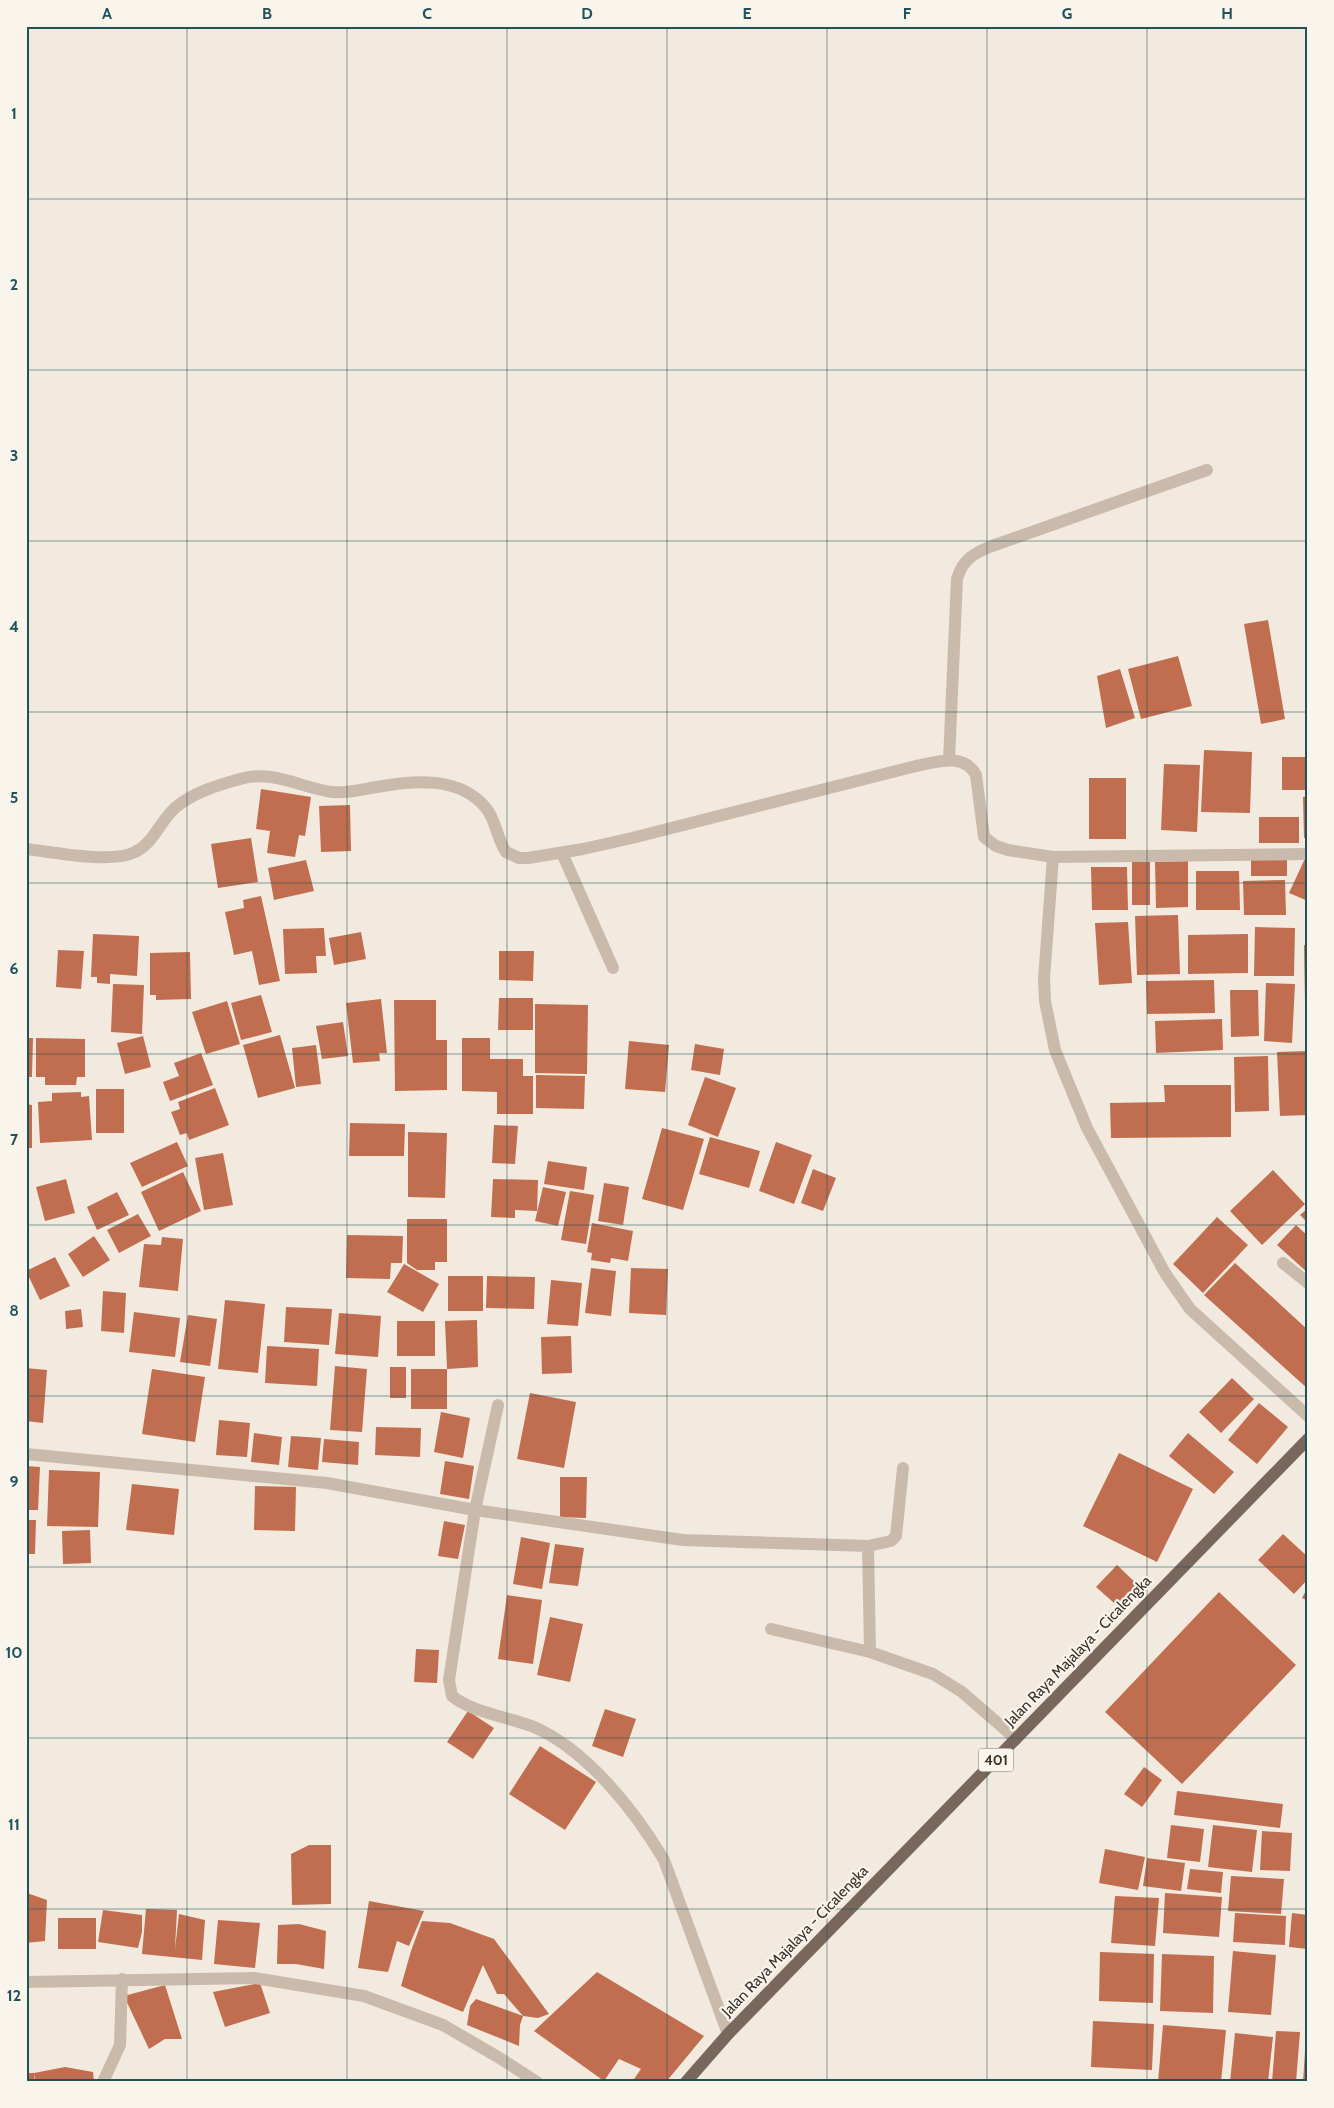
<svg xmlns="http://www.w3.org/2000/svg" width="1334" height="2108" font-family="Cabin,sans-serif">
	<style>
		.building { fill: #c06e4f }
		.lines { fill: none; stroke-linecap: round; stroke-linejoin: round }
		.minor { stroke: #cabaab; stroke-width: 12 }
		.major { stroke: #79675c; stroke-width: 12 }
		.grid { fill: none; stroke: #215258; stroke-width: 1; stroke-opacity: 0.55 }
		.labels { text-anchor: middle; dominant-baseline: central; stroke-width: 4.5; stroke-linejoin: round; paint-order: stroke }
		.shield { fill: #f9f4ec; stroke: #726a64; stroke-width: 1 }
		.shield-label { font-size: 14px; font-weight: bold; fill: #382f2a }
		.street-label { font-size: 15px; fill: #382f2a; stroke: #f9f4ec }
		.neatline { fill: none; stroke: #215258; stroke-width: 2 }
		.grid-label { font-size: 16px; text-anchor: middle; font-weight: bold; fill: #215258 }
	</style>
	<rect width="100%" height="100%" fill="#f2eadf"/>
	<path class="building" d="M1268 620 1285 719 1261 724 1244 624Z
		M1178 656 1192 706 1141 719 1128 669Z
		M1120 669 1135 718 1106 728 1097 676Z
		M1204 750 1252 752 1250 813 1201 812Z
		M1282 757H1308V790H1282Z
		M1164 764 1200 765 1197 832 1161 830Z
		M1089 778H1126V839H1089Z
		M261 789 311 797 305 836 299 835 295 857 267 853 270 831 256 829Z
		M1308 796V838H1304L1303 797Z
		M350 805 351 851 321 852 319 806Z
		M1259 817H1299V843H1259Z
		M251 838 258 882 218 888 211 844Z
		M1308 852V901L1289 893Z
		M1251 859H1287V876H1251Z
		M306 860 314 891 274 900 268 868Z
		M1188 861V907L1156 908 1155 862Z
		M1132 862H1150V905H1132Z
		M1091 867H1127L1128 910H1092Z
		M1196 871H1239L1240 910H1196Z
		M1285 880 1286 915H1244L1243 881Z
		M261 896 280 981 259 985 252 951 234 955 225 912 244 908 243 900Z
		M1178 915 1180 974 1137 975 1135 916Z
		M1128 922 1132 983 1099 985 1095 923Z
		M1255 927 1295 928 1294 976H1254Z
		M324 928 326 956H316L317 973 285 974 283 929Z
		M361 932 366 959 334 965 329 938Z
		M93 934 139 936 137 976 110 974V984L97 983V977H91Z
		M1248 934V973L1188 974V935Z
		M1304 945H1308V1003H1305Z
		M58 950 84 951 81 989 56 987Z
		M499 951H534L533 981 499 980Z
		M190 952 191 999 156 1000V995H150V953Z
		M1214 980 1215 1013 1147 1014 1146 981Z
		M1266 983 1295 984 1292 1043 1264 1041Z
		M113 984 144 985 142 1034 111 1032Z
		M1230 990H1258L1259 1036 1231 1037Z
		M261 995 272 1032 241 1040 231 1003Z
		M499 998H533V1030H498Z
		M381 999 387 1053H379L380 1061 353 1063 346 1003Z
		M394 1000H436V1040H447V1090L395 1091Z
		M227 1001 240 1044 206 1054 192 1012Z
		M535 1004 588 1005 587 1074 535 1073Z
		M1222 1019 1223 1050 1156 1053 1155 1021Z
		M343 1022 348 1056 322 1059 316 1026Z
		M280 1035 295 1088 258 1098 243 1045Z
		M143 1036 151 1067 125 1074 117 1043Z
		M26 1038H33L32 1077H26Z
		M36 1038 85 1039V1077H77L76 1085H45V1077H36Z
		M462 1038H490V1059H523V1076H533V1114H497V1092L462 1091Z
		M629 1041 669 1045 665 1092 625 1089Z
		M695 1044 724 1049 720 1075 691 1070Z
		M316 1045 321 1084 296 1087 292 1048Z
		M1308 1051V1115L1280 1116 1277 1052Z
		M201 1053 213 1085 170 1101 163 1082 179 1076 174 1063Z
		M1268 1056 1269 1111 1235 1112 1234 1057Z
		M536 1075 585 1076 584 1109 536 1108Z
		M705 1077 736 1088 718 1137 688 1125Z
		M1164 1085H1231V1137L1111 1138 1110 1103 1165 1102Z
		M215 1088 229 1125 189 1140 187 1133 180 1135 171 1112 180 1109 178 1102Z
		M96 1089H124V1133H96Z
		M81 1092V1097L89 1096 92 1140 40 1143 38 1102 52 1101V1093Z
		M26 1104 32 1105V1148H26Z
		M350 1123 405 1124 404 1156H349Z
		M494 1125 518 1126 515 1164 492 1163Z
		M662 1128 704 1139 683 1210 642 1199Z
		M408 1132 447 1133 445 1198 408 1197Z
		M710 1137 760 1151 749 1188 699 1174Z
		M177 1142 188 1166 142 1187 130 1163Z
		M776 1142 812 1155 794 1204 759 1191Z
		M223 1153 233 1205 204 1210 195 1158Z
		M548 1161 587 1167 584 1190 544 1184Z
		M813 1169 836 1178 823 1211 801 1203Z
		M1273 1170 1305 1204 1262 1245 1230 1211Z
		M183 1172 201 1211 159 1231 141 1192Z
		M66 1179 75 1213 45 1221 36 1187Z
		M493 1179 538 1180 537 1211 515 1210V1218L491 1217Z
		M604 1183 629 1187 623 1225 598 1221Z
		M543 1187 566 1192 558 1226 535 1221Z
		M570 1191 594 1195 586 1244 561 1240Z
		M117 1192 129 1215 97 1230 87 1207Z
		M1308 1208V1223L1300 1215Z
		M138 1214 151 1236 119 1253 107 1230Z
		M1217 1217 1248 1245 1203 1293 1173 1264Z
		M407 1219H447V1262H435V1270H417L407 1263Z
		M592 1223 633 1231 628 1261 611 1258 610 1263 591 1260 592 1253 587 1252Z
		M1296 1225 1308 1236V1273L1277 1245Z
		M347 1235 403 1236 402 1263H391L390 1279 346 1278Z
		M94 1236 110 1260 83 1277 68 1254Z
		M162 1237 183 1239 178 1291 139 1287 144 1244 161 1245Z
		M55 1257 70 1286 40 1300 26 1271Z
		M1235 1263 1308 1330V1389L1204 1295Z
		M404 1264 439 1284 423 1312 387 1292Z
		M591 1268 616 1271 611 1316 585 1313Z
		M631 1268 668 1269 666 1315 629 1313Z
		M448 1276H483V1311H448Z
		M487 1276 535 1277 534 1309 486 1308Z
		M551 1280 582 1283 578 1326 547 1324Z
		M103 1291 126 1293 124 1333 101 1331Z
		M225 1300 265 1304 258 1373 218 1369Z
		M286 1307 332 1309 329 1345 284 1342Z
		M81 1309 83 1327 66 1329 65 1311Z
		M134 1312 180 1318 175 1357 129 1352Z
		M339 1313 381 1316 378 1357 335 1354Z
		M188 1315 217 1319 210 1366 180 1362Z
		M477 1320 478 1367 447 1369 445 1321Z
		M397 1321H435V1356H397Z
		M571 1336 572 1373 542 1374 541 1337Z
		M267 1346 319 1349 317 1386 265 1383Z
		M335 1366 367 1369 362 1432 330 1430Z
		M390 1367H406V1398H390Z
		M26 1368 47 1370 43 1423 26 1421Z
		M152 1369 205 1377 195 1442 142 1434Z
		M411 1369H447V1409H411Z
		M1232 1378 1254 1399 1221 1433 1199 1412Z
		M530 1393 576 1402 564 1468 517 1459Z
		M1259 1403 1288 1427 1257 1464 1228 1440Z
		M441 1412 470 1418 463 1458 434 1452Z
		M219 1420 250 1423 247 1457 216 1455Z
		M376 1427 421 1428 420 1457 375 1455Z
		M254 1433 282 1437 279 1465 251 1462Z
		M1188 1433 1234 1472 1214 1494 1169 1456Z
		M291 1436 321 1438 318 1470 288 1467Z
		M324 1439 359 1442 358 1465 322 1462Z
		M1119 1453 1193 1489 1157 1562 1083 1526Z
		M445 1461 474 1466 469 1499 440 1494Z
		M26 1466 40 1467 38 1510H26Z
		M49 1470 100 1472 98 1527 47 1526Z
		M560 1477H587L586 1518 560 1517Z
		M132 1484 179 1489 174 1535 126 1530Z
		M255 1486 296 1487 295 1531 254 1530Z
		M26 1520H36L35 1554H26Z
		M444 1521 465 1525 458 1559 438 1556Z
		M90 1530 91 1563 63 1564 62 1531Z
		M1283 1534 1308 1557V1579L1294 1594 1258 1560Z
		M521 1537 550 1543 542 1589 513 1584Z
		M555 1544 584 1548 578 1586 549 1583Z
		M1117 1565 1141 1588 1122 1610 1096 1587Z
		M1308 1587V1601L1302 1598Z
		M1219 1592 1296 1665 1182 1784 1105 1712Z
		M507 1595 542 1600 533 1664 498 1659Z
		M550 1617 583 1624 570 1682 537 1675Z
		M416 1649 439 1650 437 1683 414 1682Z
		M605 1709 636 1719 623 1757 592 1746Z
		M468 1711 494 1728 473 1759 447 1742Z
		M540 1746 596 1782 565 1830 509 1794Z
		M1144 1767 1162 1780 1142 1807 1124 1794Z
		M1177 1791 1283 1804 1280 1828 1174 1815Z
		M1171 1825 1204 1829 1200 1862 1167 1858Z
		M1213 1825 1257 1830 1252 1872 1208 1867Z
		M1262 1831 1292 1833 1290 1871 1260 1870Z
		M309 1845H331V1904L292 1905 291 1854Z
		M1105 1849 1145 1857 1138 1890 1099 1883Z
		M1147 1858 1185 1863 1181 1891 1143 1886Z
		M1190 1869 1223 1872 1221 1893 1187 1889Z
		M1231 1876 1284 1879 1281 1914 1228 1911Z
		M27 1893 47 1900 45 1941 26 1943Z
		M1165 1893 1222 1897 1219 1937 1163 1933Z
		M1115 1896 1159 1898 1155 1946 1111 1943Z
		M369 1901 424 1911 409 1946 397 1941 388 1972 358 1968Z
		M146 1909 177 1910 175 1949 179 1914 205 1920 202 1960 142 1954Z
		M103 1910 142 1915V1932L138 1948 98 1942Z
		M1235 1913 1286 1916 1285 1945 1233 1942Z
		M1292 1913 1308 1915V1949L1289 1947Z
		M58 1918H96V1949H58Z
		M218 1920 260 1923 255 1968 214 1964Z
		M422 1921 450 1923 494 1939 549 2014 538 2018 523 2016 520 2025 519 2046 467 2025 470 2006 476 1999 523 2016 504 1994H497L483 1965 463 2012 401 1986 411 1951Z
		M299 1924 326 1931 324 1969 296 1964H277L278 1925Z
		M1233 1951 1276 1955 1271 2015 1228 2012Z
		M1100 1952 1154 1954 1153 2003 1099 2001Z
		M1162 1954 1214 1956 1213 2013 1160 2011Z
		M597 1972 704 2036 666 2082H632L641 2069 619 2059 604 2081 534 2031Z
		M260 1983 270 2013 225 2027 213 1992Z
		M165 1985 182 2039H165L149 2049 124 1996Z
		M1093 2021 1154 2024 1152 2070 1091 2067Z
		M1163 2025 1226 2030 1221 2082H1158Z
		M1276 2031 1300 2032 1296 2082H1272Z
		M1235 2033 1273 2037 1268 2082H1230Z
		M1305 2051H1308V2082H1303Z
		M65 2067 93 2072 94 2082H35L34 2073V2082H26V2073H34Z"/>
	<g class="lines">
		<path class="minor" d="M949 760 957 579C962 560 974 553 992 546L1207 470
			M26 849C53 852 112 864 135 852 154 843 160 821 175 808 192 793 218 785 240 779 273 769 301 788 332 792 347 794 363 789 377 787 413 780 460 776 486 808 496 820 497 839 506 852L519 858H528L583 849 632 838 916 766C936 762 964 752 976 775L984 837 996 846 1008 850 1053 857 1308 854
			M562 853 613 968
			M1053 857 1044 979 1045 1001 1055 1050 1087 1128 1165 1273 1190 1309 1308 1416
			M1283 1263 1308 1283
			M498 1405 475 1510 449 1680 452 1696C475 1714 507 1716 534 1727 587 1750 635 1811 664 1860L728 2034
			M26 1454 327 1483 475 1510 683 1540 868 1546 870 1652 933 1674 962 1692 1016 1739
			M868 1546 891 1541 896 1536 903 1468
			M771 1629 870 1652
			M26 1982 254 1978 364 1996 443 2025 498 2057 537 2082
			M103 2082 120 2045 122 1979"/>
		<path class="major" d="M686 2082 728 2034 1308 1439"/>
	</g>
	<path class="grid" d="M187 26V2082M347 26V2082M507 26V2082M667 26V2082M827 26V2082M987 26V2082M1147 26V2082M26 199H1308M26 370H1308M26 541H1308M26 712H1308M26 883H1308M26 1054H1308M26 1225H1308M26 1396H1308M26 1567H1308M26 1738H1308M26 1909H1308"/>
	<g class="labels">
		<rect class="shield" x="978.5" y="1748.5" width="35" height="23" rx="4"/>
		<g class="shield-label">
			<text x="996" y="1760">401</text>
		</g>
		<g class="street-label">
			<text transform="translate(1078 1651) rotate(-46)">Jalan Raya Majalaya - Cicalengka</text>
			<text transform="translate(795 1941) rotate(-46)">Jalan Raya Majalaya - Cicalengka</text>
		</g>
	</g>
	<rect width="1334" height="2108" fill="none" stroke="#f9f4ec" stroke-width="55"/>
	<rect x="28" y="28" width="1278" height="2052" class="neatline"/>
	<g class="grid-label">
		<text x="107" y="19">A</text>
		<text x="267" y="19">B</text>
		<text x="427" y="19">C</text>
		<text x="587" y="19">D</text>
		<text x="747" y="19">E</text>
		<text x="907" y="19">F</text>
		<text x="1067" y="19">G</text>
		<text x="1227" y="19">H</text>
		<text x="14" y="119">1</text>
		<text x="14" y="290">2</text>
		<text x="14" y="461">3</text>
		<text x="14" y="632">4</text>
		<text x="14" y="803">5</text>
		<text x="14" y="974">6</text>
		<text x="14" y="1145">7</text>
		<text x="14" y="1316">8</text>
		<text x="14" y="1487">9</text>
		<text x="14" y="1658">10</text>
		<text x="14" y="1830">11</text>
		<text x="14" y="2001">12</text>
	</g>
</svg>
